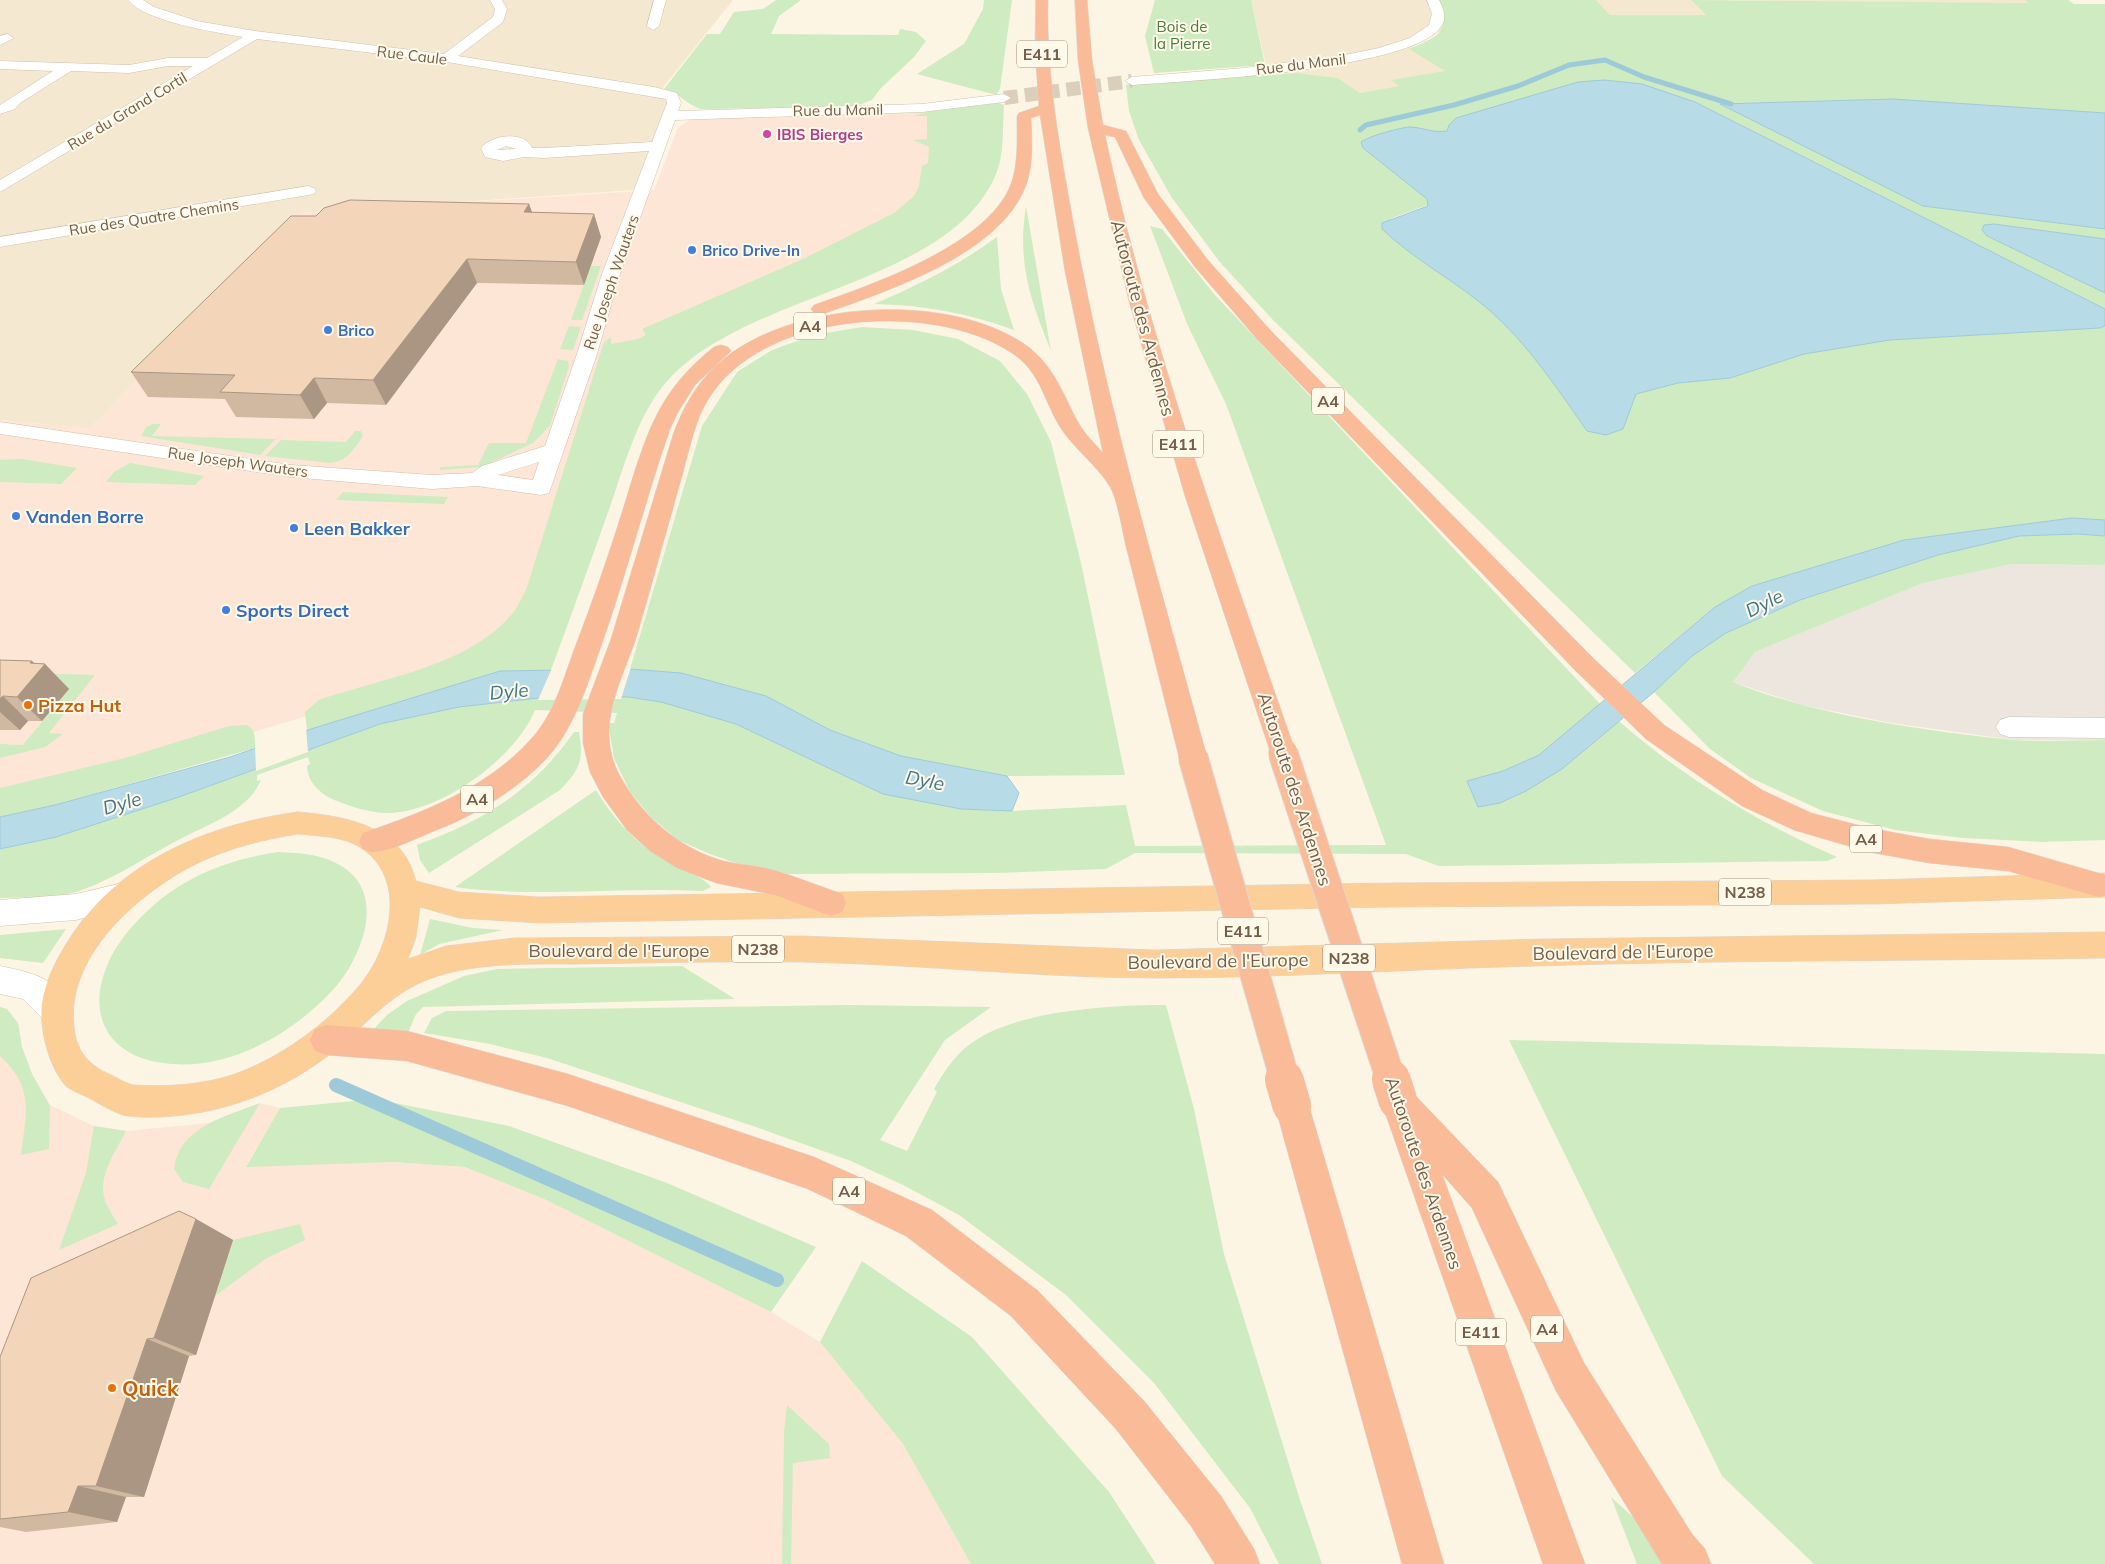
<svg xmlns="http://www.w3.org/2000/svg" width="2105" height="1564" font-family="Mulish,sans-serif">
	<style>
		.residential { fill: #f5e8d1 }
		.commercial { fill: #fee6d6 }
		.industrial { fill: #ece6de }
		.green { fill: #ceebc1 }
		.water { fill: #b7dbe7; stroke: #9dcad9 }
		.pier { fill: #fdf5e3 }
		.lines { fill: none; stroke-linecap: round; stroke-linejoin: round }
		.stream-far1 { stroke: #9dcad9; stroke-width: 5 }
		.stream { stroke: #9dcad9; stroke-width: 14 }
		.minor-tunnel { stroke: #dbcfbc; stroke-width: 14; stroke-dasharray: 14 7; stroke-linecap: butt }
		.minor-casing { stroke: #d1c0ac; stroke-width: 1 }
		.secondary-casing { stroke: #d4c0a9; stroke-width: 1 }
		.trunk-casing { stroke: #ded8d3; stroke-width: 1 }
		.motorway-casing { stroke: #ded8d3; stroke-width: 1 }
		.minor { fill: #fff; fill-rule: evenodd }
		.secondary { fill: #fff; fill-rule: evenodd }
		.trunk { fill: #fcce98; fill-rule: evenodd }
		.motorway { fill: #f9bb98; fill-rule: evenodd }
		.motorway-bridge-far1-casing { stroke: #ded8d3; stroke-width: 31; stroke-linecap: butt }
		.motorway-bridge-casing { stroke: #ded8d3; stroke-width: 39; stroke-linecap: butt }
		.motorway-bridge-far1 { stroke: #f9bb98; stroke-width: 29 }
		.motorway-bridge { stroke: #f9bb98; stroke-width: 38 }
		.wall { fill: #d1b8a0 }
		.shaded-wall { fill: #aa9682 }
		.building { fill: #f3d6ba; stroke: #aa9682 }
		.hotel-dot { fill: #d1479c; stroke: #fff9ea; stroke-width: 2 }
		.shop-dot { fill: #3f7fe0; stroke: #fff9ea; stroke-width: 2 }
		.food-dot { fill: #e8710a; stroke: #fff9ea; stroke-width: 2 }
		.labels { text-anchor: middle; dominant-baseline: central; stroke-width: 4; stroke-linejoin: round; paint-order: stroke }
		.far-park-label { font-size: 15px; fill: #4c7c40; stroke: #fff9ea }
		.far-street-label { font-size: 15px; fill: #765d48; stroke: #fff9ea }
		.far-hotel-label { font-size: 15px; font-weight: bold; fill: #b23c85; stroke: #fff9ea; text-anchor: start }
		.far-shop-label { font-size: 15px; font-weight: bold; fill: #366cbe; stroke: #fff9ea; text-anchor: start }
		.shield { fill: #fff9ea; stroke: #9f8c79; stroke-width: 1 }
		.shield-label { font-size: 16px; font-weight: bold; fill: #765d48 }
		.street-label { font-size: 18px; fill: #765d48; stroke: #fff9ea }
		.shop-label { font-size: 18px; font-weight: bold; fill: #366cbe; stroke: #fff9ea; text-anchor: start }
		.food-label { font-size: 18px; font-weight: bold; fill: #c56008; stroke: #fff9ea; text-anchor: start }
		.water-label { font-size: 19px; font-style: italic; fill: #41778b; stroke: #fff9ea }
		.near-food-label { font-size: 21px; font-weight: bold; fill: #c56008; stroke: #fff9ea; text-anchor: start }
	</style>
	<rect width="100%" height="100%" fill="#fdf5e3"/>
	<path class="residential" d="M0 0H733L661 90 678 105 633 190 300 213 89 429 0 420Z
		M1251 0H1438L1445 18 1441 31 1410 48 1446 71 1392 80 1400 86 1360 93 1338 78 1297 73 1268 74Z
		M1596 0H1691L1706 15H1610Z
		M1748 0H2025L2029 3 1777 1Z"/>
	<path class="commercial" d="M932 111 929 187 896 220 702 309 507 656 254 732 0 802V420L89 429 300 213 654 190 678 128 689 120Z
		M0 1007 7 1009 18 1023 22 1047 32 1074 50 1105 94 1126 126 1131 210 1123 260 1103 280 1108 246 1166 393 1162 465 1167 544 1199 771 1312 820 1342 903 1444 971 1564H0Z"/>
	<path class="industrial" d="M2012 564 2105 565V740H2015L1891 723 1803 705 1733 682 1755 652 1923 583Z"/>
	<path class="green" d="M776 0H801L779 16 771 34 898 35 900 29 916 32 926 41 914 57 880 89 872 100 853 107 701 109C686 105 679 92 664 89L707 34H720L734 12 763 9Z
		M984 0H1012L1000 89 996 95 917 74 964 44 983 9Z
		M1155 0H1251L1265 65 1154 73 1145 36Z
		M1438 0H1596L1610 15H1706L1691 0 2028 3 2025 0H2068L2074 4H2105V113L1893 99 1721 104 1923 206 2105 229V239L1994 224 1982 230 1987 236 2105 293V309L1695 102 1448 131 1432 133 1410 127 1361 143 1363 148 1427 199 1428 205 1392 218 1382 229C1410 256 1446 276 1477 300 1522 335 1554 384 1587 431L1623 429 1636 394 1678 383 1730 378 1804 354 1890 340 2100 328 2105 326V520L2072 518 1904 540 1752 586 1715 607 1635 673 1272 319 1219 261 1172 198 1139 140 1129 111 1126 85 1131 84 1297 73 1338 78 1360 93 1399 86 1391 80 1445 71 1409 49C1438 36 1451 34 1438 0Z
		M999 103 1004 105C1002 128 1005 153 996 174 950 285 751 291 670 378 640 409 626 460 612 501 592 557 572 614 551 670L500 671 307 730 305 712 319 700C381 678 473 666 515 610 519 604 522 597 526 590L604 342 611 337V344L638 339 646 335 642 329 803 259 894 213 914 196 919 186 922 166 928 163 929 147 913 140 927 139V116H914L926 112Z
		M1026 206 1051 351C1030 299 1017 263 1026 206Z
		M1150 226 1162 229 1215 295 1600 704 1539 755 1503 771 1467 781 1478 807 1562 769 1619 721C1682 777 1759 823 1837 857L1827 861 1439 866 1406 854 1135 853 1106 869 995 873 788 874 747 867 710 854 678 840 651 817 630 792 614 758 608 723H614L617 713 535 710C515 759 438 815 384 813 368 812 352 807 337 801 322 796 307 782 307 766L310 764 308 757 257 775V781L261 780C257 788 253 795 246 801 228 818 205 826 184 837 148 855 117 878 79 891 54 899 27 897 0 898V849L56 837 179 797 380 724 459 707 539 698 628 697 661 702 736 724 883 794 961 809 1012 811 1126 805 1135 846 1386 845 1226 404 1188 326Z
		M997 237 1001 289 1014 330C968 313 923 305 874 304 917 286 960 264 997 237Z
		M591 266H601L582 320H571Z
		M569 326 581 327 573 350 560 349Z
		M862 327 913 330 958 339 1000 361 1027 394 1051 442 1081 563 1125 775 1007 776 901 756 830 730 766 696 681 673 630 669 702 426 737 372 772 350 814 335Z
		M558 359 568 361 569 366 550 426 533 443 482 467 439 470 441 467 478 465 489 443H526Z
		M153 424H161L152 436 276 439 260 455 141 436 146 427Z
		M355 431H361L363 436C353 450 348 461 330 463L265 456 281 440 346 442Z
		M22 459 77 468 61 484 0 482V460Z
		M130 463 204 476 195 485 106 482 114 472Z
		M343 492 448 497 444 504 336 500Z
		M2077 534 2105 536V565L2012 564 1923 583 1755 652 1733 682C1817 716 1924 731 2013 740 2043 742 2075 740 2105 740V840L2042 842 1963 838 1895 830 1823 811 1751 778 1710 749 1654 692 1692 656 1726 633 1800 600 1938 555 2019 536Z
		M28 673 95 675 49 733 63 734 45 747 0 758V744L23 745 69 689Z
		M247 725C256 730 255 739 255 748L55 805 0 817V788L125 758 229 726Z
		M574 732H579C584 761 580 769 560 790L429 873 420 860 417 845C483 821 533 791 574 732Z
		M596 790C612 817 632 839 659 857 673 866 704 876 711 887L703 891C620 887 537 898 455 887Z
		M278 852C300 853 323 854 343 867 389 897 359 963 330 993 291 1034 231 1069 172 1064 109 1060 82 1015 111 957 124 932 147 909 169 893 202 870 238 858 278 852Z
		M430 919 473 928 503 930 439 944 420 955Z
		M66 929 43 963 0 958V935Z
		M682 966 735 999 423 1007 416 1014 409 1031 371 1032 387 1015 407 1001 464 976 497 969Z
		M850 1005 991 1007 945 1040 880 1140 907 1151 937 1092 934 1089C944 1072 956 1053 973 1042 1018 1010 1112 1005 1166 1005L1194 1109 1224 1254 1300 1500 1322 1564H1279L1250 1508 1154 1383 1066 1295 959 1215 903 1185 851 1161 753 1126 547 1058 490 1044 424 1033 432 1018 446 1011Z
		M0 1007 7 1009 18 1023 22 1047 32 1074 50 1106 49 1149 21 1155C26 1113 35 1088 0 1056Z
		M1509 1040 2105 1054V1564H1814L1722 1476Z
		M375 1099 509 1126 667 1183 816 1247 771 1312 544 1199 465 1167 393 1162 246 1167 280 1108Z
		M260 1103 209 1189 183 1182 174 1169C180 1126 225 1117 260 1103Z
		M94 1126 126 1131C116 1151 97 1177 105 1200 108 1209 114 1217 118 1224L59 1250 86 1173Z
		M300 1224 305 1240 267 1258 215 1296 233 1240Z
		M862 1261 972 1337 1109 1492 1156 1564H971L903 1444 820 1342Z
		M787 1405 829 1444 830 1458 793 1463 791 1564H782L784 1432Z
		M1611 1497 1647 1530 1670 1564H1637Z"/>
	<path class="water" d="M1604 80 1642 84 1695 102 2105 309V326L2100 328 1890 340 1804 354 1730 378 1678 383 1636 394 1623 429 1606 435 1587 431C1554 384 1522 335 1477 300 1446 276 1410 256 1382 229V223L1428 206 1427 199 1363 148 1361 142C1369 136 1402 127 1411 127 1425 128 1432 133 1447 131L1449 125 1456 118 1578 82Z
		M1893 99 2105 113V229L1923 206 1720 104Z
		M1994 224 2105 239V293L1987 236 1982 230 1984 225Z
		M2072 518 2105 520V536L2077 534 2019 536 1938 555 1800 600 1726 633 1692 656 1654 692 1562 769 1526 791 1500 803 1478 807 1467 781 1503 771 1539 755 1715 607 1752 586 1904 540Z
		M630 669 681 673 766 696 830 730 901 756 1007 776 1019 793 1012 811 961 809 883 794 736 724 661 702 628 697 539 698 459 707 380 724 179 797 56 837 0 849V817L55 805 230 757 314 728 500 671Z"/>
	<path class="pier" d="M631 667 621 699 538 700 552 668Z
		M306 728 308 752 256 771 255 746Z"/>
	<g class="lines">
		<path class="stream-far1" d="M1360 130 1366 125 1454 105 1518 86 1569 65 1605 60 1644 77 1731 104"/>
		<path class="stream" d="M336 1085 777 1280"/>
		<path class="minor-tunnel" d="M1004 98 1132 81"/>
		<defs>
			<path id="minor" d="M128 0H143L154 7 197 21 255 31 444 54 493 17 495 9 490 0H502L507 9 503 22 458 56 654 87 677 93 681 103 678 111 922 104 1004 94 1011 98 1004 102 922 112 675 120 620 274 597 354 549 493 541 495 477 486 432 489 291 477 0 434V422L291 465 432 475 472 473 482 466 545 446 577 354 602 274 649 151 544 158 524 157 503 161 485 157 481 148C491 135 525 130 532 148H544L652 142 667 103 666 99 447 62 257 39 0 192V180L193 66H168L129 73 71 71 20 103 15 109 0 114V105L53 71 0 69V61L129 65 168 58H207L243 37C215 32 146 22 128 0ZM506 146 516 149 497 150ZM539 462 533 480 498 475Z
				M654 0H666L659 26 653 30 647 26Z
				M1427 0H1439C1443 8 1447 17 1442 25 1417 70 1186 81 1132 85L1125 81 1132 77 1244 68 1340 56 1379 48 1410 38 1429 25 1432 14Z
				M7 34 14 38 0 45V36Z
				M308 186 314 188 316 191 314 194 0 247V237Z
				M2009 717 2105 718V738L2009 737 2000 734 1996 727 2000 720Z"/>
			<path id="secondary" d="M127 882 137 885 142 894 137 903 76 920 0 926V900L76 894Z
				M0 966C33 973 57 977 72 1011L67 1021 56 1025 45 1021 23 999 0 994Z"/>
			<path id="trunk" d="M298 812C346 816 403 826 416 881L459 892 539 897 1391 883 1872 880 2105 873V897L1872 904 1391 907 539 923 459 918 420 907 416 937 408 959 446 946 515 938 802 936 1154 950 1543 939 2105 932V958C1915 961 1725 960 1535 966 1409 969 1282 978 1156 978 1038 978 920 964 802 962 726 961 650 963 574 964 525 964 470 962 424 981 384 998 359 1033 325 1058 276 1094 221 1114 161 1117 148 1117 136 1118 123 1115 111 1111 100 1104 89 1098 85 1096 71 1090 67 1087 49 1069 39 1028 42 1004 45 983 54 964 65 946 114 863 207 824 298 812ZM298 834C316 836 337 836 354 844 410 872 392 947 359 986 327 1024 279 1059 232 1075 201 1085 166 1087 134 1085 124 1083 116 1077 107 1073 87 1064 76 1049 74 1027 67 969 114 918 158 887 200 856 247 842 298 834Z"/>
			<path id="motorway" d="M1036 0H1048C1046 79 1061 155 1075 232 1108 410 1159 582 1207 757L1203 764 1193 767 1183 764 1179 757C1162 689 1145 622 1128 554 1123 537 1118 498 1109 485 1096 465 1076 450 1062 430 1044 403 1042 373 1012 353 933 300 763 311 709 398 695 420 690 447 683 472 671 516 658 560 646 604 641 620 637 637 631 652 614 697 595 737 624 783 644 817 679 847 717 859 735 865 755 865 773 870 797 877 819 886 842 894L846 903 842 912 831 916 775 895 716 883 677 868 650 851 627 830 603 797 590 772 583 743V714L611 639 673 435C684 404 700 378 725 358 797 300 952 292 1027 346 1055 367 1063 395 1079 424 1085 434 1095 444 1103 453L1065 271 1040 115 1031 118C1032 142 1034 168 1024 190 995 256 889 290 826 313H814L811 309 814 305C871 285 979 248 1008 191 1019 169 1017 140 1017 116L1019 113 1039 106 1035 50Z
				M1075 0H1087L1092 60 1103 125 1126 131 1158 194 1207 259 1271 331 1593 658 1664 725 1762 790 1811 813 1869 828 1929 839 2008 847 2105 875V895L2099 897 2008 871 1929 863 1869 852 1794 830 1742 806 1646 739 1575 670 1257 339 1195 267 1144 198 1115 137 1105 135C1150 346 1225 549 1296 753L1293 760 1283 763 1273 760 1185 496 1129 301 1088 128 1078 60Z
				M721 345 728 347 731 351 695 385 678 412 670 429C645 501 626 576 600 649 588 683 576 722 553 751 525 785 475 816 434 831 420 837 388 852 374 852 370 853 366 850 363 849L359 841 363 833C424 812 488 788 532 738 554 714 563 680 574 650 594 598 612 546 628 493 648 429 660 390 714 347Z
				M326 1025 407 1031 568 1074 814 1157 932 1210 1037 1290 1144 1401 1221 1496 1254 1549 1260 1564H1215L1191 1526 1116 1429 1011 1316 906 1236 808 1189 568 1106 407 1061 326 1055 315 1051 310 1040 315 1029Z
				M1398 1085 1410 1090 1498 1182 1584 1363 1692 1534 1705 1549 1711 1564H1662L1556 1391 1472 1208 1442 1174 1585 1564H1543L1381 1101 1386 1090Z
				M1292 1090 1304 1095 1309 1106 1444 1564H1402L1275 1106 1280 1095Z"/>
		</defs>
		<use href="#minor" class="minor-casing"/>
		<use href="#secondary" class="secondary-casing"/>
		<use href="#trunk" class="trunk-casing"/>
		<use href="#motorway" class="motorway-casing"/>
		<use href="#minor" class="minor"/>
		<use href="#secondary" class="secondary"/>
		<use href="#trunk" class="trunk"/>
		<use href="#motorway" class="motorway"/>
		<defs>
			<path id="motorway-bridge-far1" d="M1283 753 1391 1080
				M1193 757 1285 1080"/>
			<path id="motorway-bridge" d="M1284 1079 1292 1106
				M1391 1079 1398 1101"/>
		</defs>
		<use href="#motorway-bridge-far1" class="motorway-bridge-far1-casing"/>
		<use href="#motorway-bridge" class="motorway-bridge-casing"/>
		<use href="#motorway-bridge-far1" class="motorway-bridge-far1"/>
		<use href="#motorway-bridge" class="motorway-bridge"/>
	</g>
	<path class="wall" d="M529 204 532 212 594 214 601 237 584 285 477 283 386 405 327 403 314 419 236 417 225 399 148 397 131 372 316 216Z
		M0 660 32 661 34 663 45 664 69 689 42 721H28L20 730H0Z
		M196 1219 233 1240 196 1355 189 1356 144 1497H126L117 1522 26 1532 0 1527V1357Z"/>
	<path class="shaded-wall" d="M529 204 537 227 524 212Z
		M594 214 601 237 584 285 576 262Z
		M467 259 477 283 386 405 373 380Z
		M314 378 327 403 314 419 300 395Z
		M32 661 40 670 45 664 69 689 42 721 17 697 30 663Z
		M3 696 28 721 20 730 0 712V699Z
		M196 1219 233 1240 196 1355 154 1338Z
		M147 1339 189 1356 144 1497 96 1486Z
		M78 1486 126 1497 117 1522 68 1512Z"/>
	<path class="building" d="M350 200 529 204 524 212 594 214 576 262 467 259 373 380 314 378 300 395 220 392 235 375 131 372 291 216H316L324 208Z
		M0 660 32 661 30 663 45 664 17 697 3 696 0 699Z
		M179 1211 196 1219 154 1338 147 1339 96 1486H78L68 1512 0 1519V1357L31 1278Z"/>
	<circle class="hotel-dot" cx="767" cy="134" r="5"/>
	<g class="shop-dot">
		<circle cx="692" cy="250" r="5"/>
		<circle cx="328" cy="330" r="5"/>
		<circle cx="16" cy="516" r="5"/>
		<circle cx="294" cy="528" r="5"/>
		<circle cx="226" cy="610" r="5"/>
	</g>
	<g class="food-dot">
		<circle cx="28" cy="705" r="5"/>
		<circle cx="112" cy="1388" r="5"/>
	</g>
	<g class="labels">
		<g class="far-park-label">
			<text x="1182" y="26">Bois de<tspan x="1182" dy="17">la Pierre</tspan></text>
		</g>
		<g class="far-street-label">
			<text transform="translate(412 55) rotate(7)">Rue Caule</text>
			<text transform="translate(1301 64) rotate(-7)">Rue du Manil</text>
			<text transform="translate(838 110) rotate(-1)">Rue du Manil</text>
			<text transform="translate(127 111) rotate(-31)">Rue du Grand Cortil</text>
			<text transform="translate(154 217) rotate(-9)">Rue des Quatre Chemins</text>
			<text transform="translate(611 282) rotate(-71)">Rue Joseph Wauters</text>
			<text transform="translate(238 462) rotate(8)">Rue Joseph Wauters</text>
		</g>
		<g class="far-hotel-label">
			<text x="777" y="134">IBIS Bierges</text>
		</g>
		<g class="far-shop-label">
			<text x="702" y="250">Brico Drive-In</text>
			<text x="338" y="330">Brico</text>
		</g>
		<g class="shield">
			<rect x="1017" y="40.5" width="50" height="27" rx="4"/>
			<rect x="794" y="312.5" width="32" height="27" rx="4"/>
			<rect x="1312" y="387.5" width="32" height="27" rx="4"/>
			<rect x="1153" y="430.5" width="50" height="27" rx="4"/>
			<rect x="461" y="785.5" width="32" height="27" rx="4"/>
			<rect x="1850" y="825.5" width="32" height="27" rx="4"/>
			<rect x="1719" y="878.5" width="52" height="27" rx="4"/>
			<rect x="1218" y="917.5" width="50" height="27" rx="4"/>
			<rect x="732" y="935.5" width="52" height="27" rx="4"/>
			<rect x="1323" y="944.5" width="52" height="27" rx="4"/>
			<rect x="833" y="1177.5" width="32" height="27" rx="4"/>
			<rect x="1531" y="1315.5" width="32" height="27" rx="4"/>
			<rect x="1456" y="1318.5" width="50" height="27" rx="4"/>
		</g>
		<g class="shield-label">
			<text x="1042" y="54">E411</text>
			<text x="810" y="326">A4</text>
			<text x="1328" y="401">A4</text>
			<text x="1178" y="444">E411</text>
			<text x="477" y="799">A4</text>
			<text x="1866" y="839">A4</text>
			<text x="1745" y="892">N238</text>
			<text x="1243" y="931">E411</text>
			<text x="758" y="949">N238</text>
			<text x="1349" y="958">N238</text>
			<text x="849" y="1191">A4</text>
			<text x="1547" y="1329">A4</text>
			<text x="1481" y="1332">E411</text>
		</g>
		<g class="street-label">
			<text transform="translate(1143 318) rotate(75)">Autoroute des Ardennes</text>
			<text transform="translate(1295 789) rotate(72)">Autoroute des Ardennes</text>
			<text x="619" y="950">Boulevard de l'Europe</text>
			<text transform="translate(1623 952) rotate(-1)">Boulevard de l'Europe</text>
			<text transform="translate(1218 961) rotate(-1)">Boulevard de l'Europe</text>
			<text transform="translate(1424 1173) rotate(71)">Autoroute des Ardennes</text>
		</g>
		<g class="shop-label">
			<text x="26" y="516">Vanden Borre</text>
			<text x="304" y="528">Leen Bakker</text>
			<text x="236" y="610">Sports Direct</text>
		</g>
		<g class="food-label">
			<text x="38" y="705">Pizza Hut</text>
		</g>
		<g class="water-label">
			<text transform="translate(1764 603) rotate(-27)">Dyle</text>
			<text transform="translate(509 691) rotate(-5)">Dyle</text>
			<text transform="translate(925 780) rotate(11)">Dyle</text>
			<text transform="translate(122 803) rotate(-16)">Dyle</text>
		</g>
		<g class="near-food-label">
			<text x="122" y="1388">Quick</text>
		</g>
	</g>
</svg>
